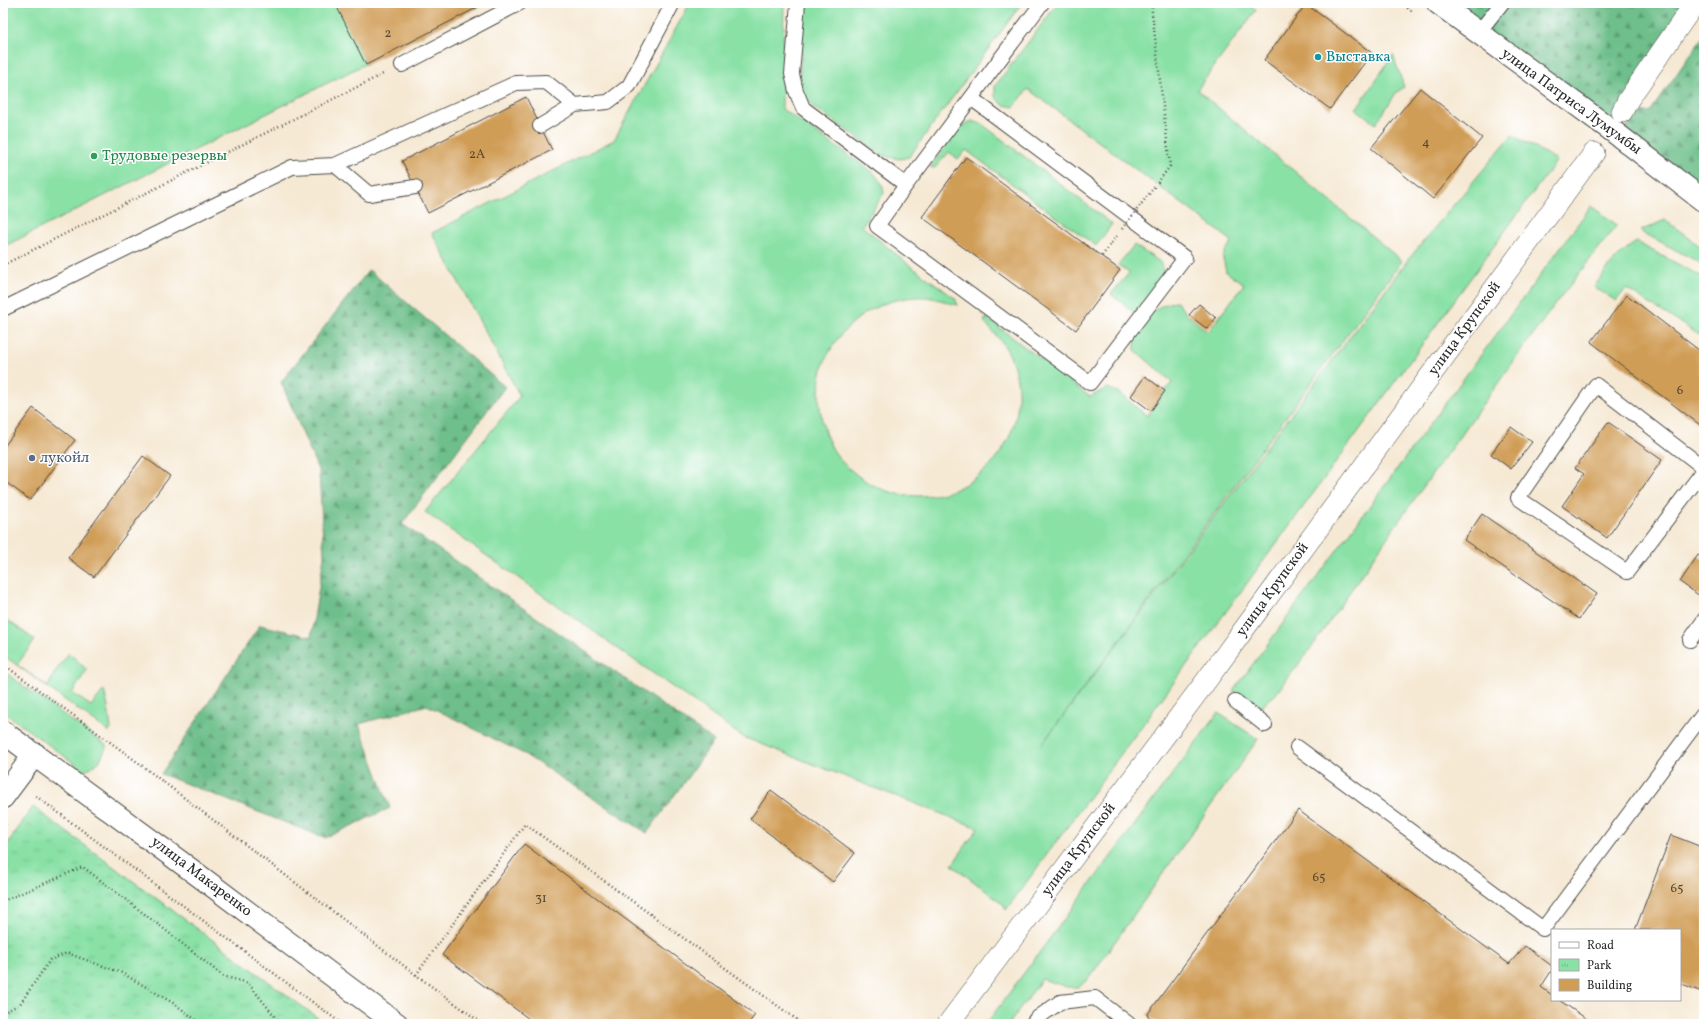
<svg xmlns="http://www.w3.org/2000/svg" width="1707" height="1027" font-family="Vollkorn,serif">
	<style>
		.grass { fill: #89e1a6; stroke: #5a8668 }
		.forest { fill: url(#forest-firs); stroke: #4c755b }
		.park { fill: url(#park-tufts); stroke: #5a8668 }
		.building { fill: #d09d57 }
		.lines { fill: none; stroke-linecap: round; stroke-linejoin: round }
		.service-casing { stroke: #494844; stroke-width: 16 }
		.pedestrian-casing { stroke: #494844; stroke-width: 22 }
		.minor-casing { stroke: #494844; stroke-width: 24 }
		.secondary-casing { stroke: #494844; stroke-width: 24 }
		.path { stroke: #494844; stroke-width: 2.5; stroke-dasharray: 1 3; stroke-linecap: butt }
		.service { stroke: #fff; stroke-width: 14 }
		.pedestrian { stroke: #fff; stroke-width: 21 }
		.minor { stroke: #fff; stroke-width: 22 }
		.secondary { stroke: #fff; stroke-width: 22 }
		.path-bridge { stroke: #494844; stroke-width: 2.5; stroke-dasharray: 1 3; stroke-linecap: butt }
		.culture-dot { fill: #0f9aa8; stroke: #fff; stroke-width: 1.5 }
		.leisure-dot { fill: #2e9e5b; stroke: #fff; stroke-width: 1.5 }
		.service-dot { fill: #5c6f8a; stroke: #fff; stroke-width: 1.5 }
		.labels { text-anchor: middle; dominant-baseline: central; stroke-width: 3; stroke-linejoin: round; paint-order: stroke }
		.number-label { font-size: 13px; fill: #544836 }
		.culture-label { font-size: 15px; fill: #0d838f; stroke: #fff; text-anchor: start }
		.street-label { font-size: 15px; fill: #2b2b2b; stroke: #fff }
		.leisure-label { font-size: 15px; fill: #27864d; stroke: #fff; text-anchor: start }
		.service-label { font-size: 15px; fill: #4e5e75; stroke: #fff; text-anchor: start }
	</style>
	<defs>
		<pattern id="forest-firs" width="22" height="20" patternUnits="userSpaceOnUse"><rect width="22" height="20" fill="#6ebf8b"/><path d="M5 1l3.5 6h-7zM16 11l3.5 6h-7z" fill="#5b9b72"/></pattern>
		<pattern id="park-tufts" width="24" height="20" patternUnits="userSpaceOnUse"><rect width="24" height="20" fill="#89e1a6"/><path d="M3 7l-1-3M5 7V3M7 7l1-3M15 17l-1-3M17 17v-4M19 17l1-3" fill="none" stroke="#76c18f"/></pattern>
	</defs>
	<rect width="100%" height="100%" fill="#fff"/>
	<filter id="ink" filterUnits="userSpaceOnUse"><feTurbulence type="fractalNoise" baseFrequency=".025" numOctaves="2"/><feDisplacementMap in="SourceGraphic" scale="8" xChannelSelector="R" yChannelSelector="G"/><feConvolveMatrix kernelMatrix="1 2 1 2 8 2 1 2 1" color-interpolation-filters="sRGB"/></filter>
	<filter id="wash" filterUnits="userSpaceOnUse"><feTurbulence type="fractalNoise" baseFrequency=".012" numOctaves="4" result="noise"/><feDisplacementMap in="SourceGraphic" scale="16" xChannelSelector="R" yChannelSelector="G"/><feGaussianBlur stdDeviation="0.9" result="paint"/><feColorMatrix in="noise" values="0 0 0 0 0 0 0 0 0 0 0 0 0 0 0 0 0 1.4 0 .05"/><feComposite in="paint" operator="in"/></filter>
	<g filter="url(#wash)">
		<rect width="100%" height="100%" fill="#f6e9d4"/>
		<path class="grass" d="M3 3H486L3 247Z
			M690 3H784L782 109 874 173 882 184 884 193 862 226 908 264 955 298 958 305C948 303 937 298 926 297 881 295 841 322 824 363 818 379 818 398 821 414 823 429 829 446 839 458 842 463 848 467 852 471 867 484 886 493 906 495 931 498 951 494 972 480 1015 452 1031 396 1007 350 1002 341 993 332 986 324L984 320 987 318 1090 397 1107 388 1118 392 1147 416 1172 382 1135 350C1133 326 1153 303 1177 302L1187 315 1208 332 1244 284 1226 272C1222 253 1222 257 1232 241L1028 89 1014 107 1003 105 995 97V86L1058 3H1246L1256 10 1197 90 1402 261 1042 744 1407 261 1512 135 1557 160 1329 472 1006 910 1002 903 952 865 978 828 743 737 425 512 520 396 432 233 614 140Z
			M804 3H1022L909 157 900 159 884 156 813 107 801 89 800 71Z
			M1393 55 1404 87 1396 93 1376 124 1356 109Z
			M972 121 982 124 1112 224 1096 246 966 150 958 159 949 152 935 168 930 167 961 126Z
			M1591 206 1617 225 1555 304 1398 522 1309 651 1274 696 1262 705 1257 708 1233 691Z
			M1665 220 1704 249V265L1640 231Z
			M1636 242 1704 278V338L1626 289 1616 301 1594 287C1606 270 1618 254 1636 242Z
			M1134 245 1160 262 1164 273 1158 286 1136 314 1111 294 1129 273 1118 265Z
			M3 617 35 640 17 665 48 687 55 672 69 653 87 670 72 693 91 706 104 690 108 707 111 729 109 732 3 655Z
			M3 671 107 746 99 762 85 771 3 712Z
			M1218 713 1258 739 1090 977 1079 987H1067L1042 979 1009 1024H986Z"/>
		<path class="forest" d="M1438 3H1700L1610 129Z
			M1704 35V201L1621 137 1636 113 1650 112Z
			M369 270 505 387 402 524 714 741 647 833 524 754 427 705 359 724 390 808 325 838 161 774 260 625 311 637 324 556 319 472 281 382Z"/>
		<path class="park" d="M33 807 326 1024H3V850Z"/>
		<g id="blocks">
			<path class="building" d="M335 3H486L366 65Z
				M1306 4 1372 53 1330 109 1264 60Z
				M1420 88 1482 138 1433 199 1371 148Z
				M526 97 552 150 428 213 402 161Z
				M966 157 1120 270 1076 330 922 217Z
				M1627 295 1704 354V428L1591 342Z
				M1199 304 1216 318 1207 329 1189 315Z
				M1145 376 1165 391 1151 411 1131 396Z
				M33 408 75 440 30 500 3 480V448Z
				M1608 422 1662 460 1607 538 1562 506 1584 474 1575 468Z
				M1511 427 1532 442 1511 469 1491 454Z
				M143 456 170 476 94 577 68 558Z
				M1482 514 1597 594 1579 619 1464 540Z
				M1698 555 1704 559V590L1700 596 1680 582Z
				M771 790 855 853 833 882 750 819Z
				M1298 810 1509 964 1525 946 1552 966V970L1541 987 1552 995V1000H1559L1594 1024H1159L1147 1015Z
				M1671 835 1704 848V993L1680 983V930H1635Z
				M524 844 755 1015 748 1024H536L442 955Z"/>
		</g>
	</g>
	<g filter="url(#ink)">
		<use href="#blocks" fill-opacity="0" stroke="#494844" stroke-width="1"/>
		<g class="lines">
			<defs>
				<path id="service" d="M798 3 792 74 796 91 803 108 906 185 1042 3
					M1478 33 1502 3
					M402 65 520 3
					M540 126 575 105
					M335 165 369 194 415 187
					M906 185 877 226 1090 383 1185 258 971 98
					M3 309 292 167 335 165 516 83 546 82 575 105 608 102 629 86 673 3
					M1704 468 1596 385 1518 498 1627 572 1704 470
					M1690 640 1704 620
					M1235 701 1265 725
					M1297 747 1543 929 1704 713
					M1032 1024 1036 1019 1060 1002 1095 998 1129 1024"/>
				<path id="pedestrian" d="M1622 112 1628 100 1695 3
					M948 1024 1206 681 1594 153"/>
				<path id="minor" d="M1438 3 1610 129 1704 201"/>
				<path id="secondary" d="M3 732 198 875 397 1024
					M3 797 35 754"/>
			</defs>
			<use href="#service" class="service-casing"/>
			<use href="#pedestrian" class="pedestrian-casing"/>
			<use href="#minor" class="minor-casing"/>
			<use href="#secondary" class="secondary-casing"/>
			<path class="path" d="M1151 3 1170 166 1156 185
				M1401 3 1413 12
				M1102 256 1118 234
				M3 265 383 74
				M3 664 136 761 416 975 483 1024
				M36 796 342 1024
				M3 828 7 822
				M3 901 83 867 164 929 223 976 248 983 281 1024
				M416 975 525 824 803 1024
				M3 1013 20 1004 50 960 67 953 122 973 175 1004 201 1024"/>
			<use href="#service" class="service"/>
			<use href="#pedestrian" class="pedestrian"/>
			<use href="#minor" class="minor"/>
			<use href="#secondary" class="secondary"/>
			<path class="path-bridge" d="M1122 229 1156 185"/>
		</g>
	</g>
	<circle class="culture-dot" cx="1318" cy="57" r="4"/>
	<circle class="leisure-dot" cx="94" cy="156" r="4"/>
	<circle class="service-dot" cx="32" cy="458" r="4"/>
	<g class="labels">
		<g class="number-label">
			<text x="388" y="34">2</text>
			<text x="1426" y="143">4</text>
			<text x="477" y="155">2А</text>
			<text x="1680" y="391">6</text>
			<text x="1319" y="878">65</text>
			<text x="1677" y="889">65</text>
			<text x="541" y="899">31</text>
		</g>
		<g class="culture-label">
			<text x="1326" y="57">Выставка</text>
		</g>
		<g class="street-label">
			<text transform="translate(1571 102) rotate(36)">улица Патриса Лумумбы</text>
			<text transform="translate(1465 329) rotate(-54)">улица Крупской</text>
			<text transform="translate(1273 590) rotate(-54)">улица Крупской</text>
			<text transform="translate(1079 850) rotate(-53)">улица Крупской</text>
			<text transform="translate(201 877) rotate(37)">улица Макаренко</text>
		</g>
		<g class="leisure-label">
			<text x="102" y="156">Трудовые резервы</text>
		</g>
		<g class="service-label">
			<text x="40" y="458">лукойл</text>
		</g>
	</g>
	<rect width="1707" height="1027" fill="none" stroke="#fff" stroke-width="16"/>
	<rect x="1551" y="929" width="130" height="72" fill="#ffffff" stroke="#aaaaaa"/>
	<rect x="1559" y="942" width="20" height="6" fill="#ffffff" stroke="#aaaaaa"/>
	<text x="1587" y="949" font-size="12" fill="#2b2b2b">Road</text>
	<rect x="1559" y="959" width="20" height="12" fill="url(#park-tufts)" stroke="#aaaaaa"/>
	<text x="1587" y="969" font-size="12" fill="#2b2b2b">Park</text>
	<rect x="1559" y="979" width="20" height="12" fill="#d09d57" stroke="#aaaaaa"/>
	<text x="1587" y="989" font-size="12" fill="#2b2b2b">Building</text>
</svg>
